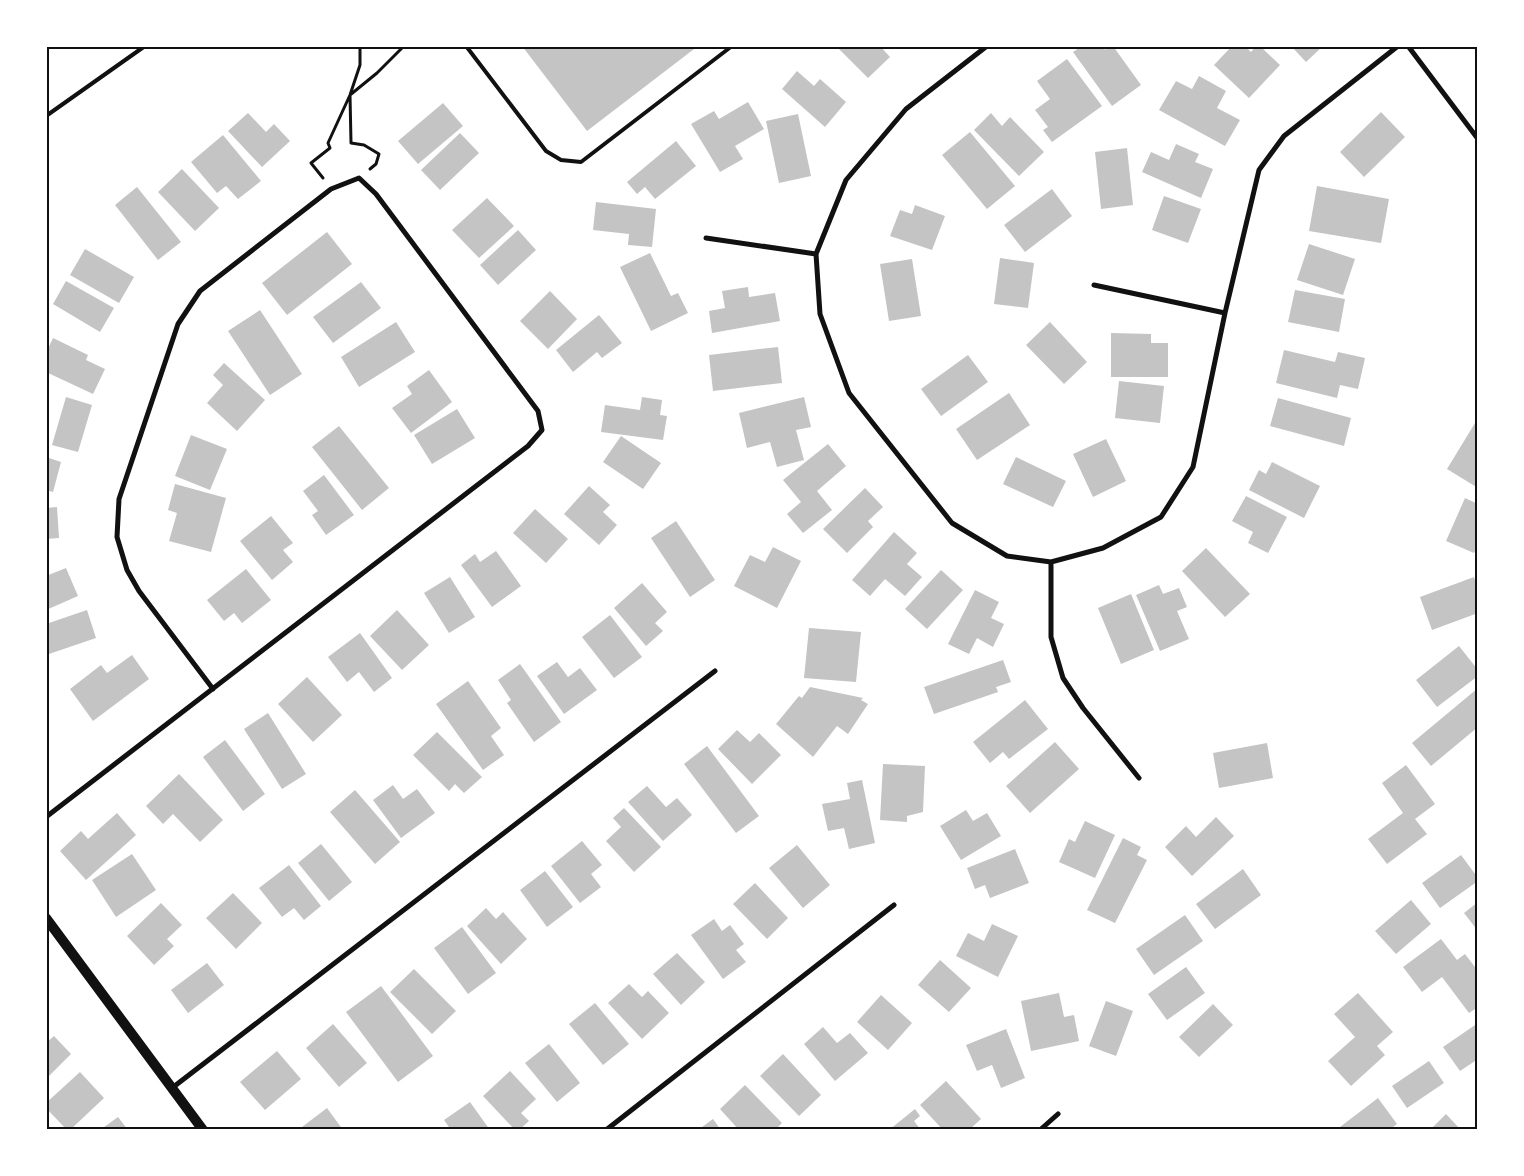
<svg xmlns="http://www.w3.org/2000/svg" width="1524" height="1176" font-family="Helvetica,sans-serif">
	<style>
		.building { fill: #c4c4c4 }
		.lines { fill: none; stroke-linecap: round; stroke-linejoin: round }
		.path { stroke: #111; stroke-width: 3 }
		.service { stroke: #111; stroke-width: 4 }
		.minor { stroke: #111; stroke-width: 5 }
		.secondary { stroke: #111; stroke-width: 10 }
		.neatline { fill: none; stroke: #111; stroke-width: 2 }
	</style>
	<rect width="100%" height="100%" fill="#fff"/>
	<path class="building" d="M522 46H698L587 131Z
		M836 46H880L890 57 868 78Z
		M1082 46H1103L1105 50 1110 46H1113L1141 85 1112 106 1073 52Z
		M1232 46H1245L1251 52 1256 46H1260L1280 65 1249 98 1214 65Z
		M1291 46H1323L1306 62Z
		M1067 59 1102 106 1052 142 1043 130 1048 127 1035 110 1050 99 1037 81Z
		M797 71 814 86 820 79 846 102 825 127 782 89Z
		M1199 76 1226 91 1217 108 1240 120 1225 146 1159 110 1176 81 1192 89Z
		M748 102 764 129 735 146 743 159 720 172 691 124 714 111 719 119Z
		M443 103 463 126 418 164 398 141Z
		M1381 112 1405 137 1364 177 1340 152Z
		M248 113 266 132 274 124 290 141 262 167 228 131Z
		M991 113 1002 126 1010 117 1044 152 1019 176 974 130Z
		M798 114 811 176 779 183 766 121Z
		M970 132 1015 186 987 209 942 155Z
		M460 133 479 153 440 190 421 170Z
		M223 135 261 181 238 199 226 186 217 193 191 162Z
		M676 141 696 166 655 199 645 187 637 194 627 182Z
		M1176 144 1199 154 1195 162 1213 169 1201 198 1142 172 1151 152 1169 160Z
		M1127 148 1133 205 1101 209 1095 152Z
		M182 169 219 208 195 231 158 192Z
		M1317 186 1389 199 1381 243 1309 231Z
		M137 187 181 242 158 260 115 205Z
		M1052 189 1072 216 1025 252 1004 225Z
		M1164 196 1201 209 1188 243 1152 230Z
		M487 198 514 226 479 258 452 230Z
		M596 202 656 209 652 247 628 245 629 234 593 230Z
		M915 205 945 216 932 250 890 236 900 210 912 214Z
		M518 230 536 250 498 285 480 265Z
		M327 232 352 264 287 315 262 283Z
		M1309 244 1355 259 1343 295 1297 280Z
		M85 249 134 277 119 303 70 275Z
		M650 253 671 296 678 293 688 313 651 331 620 267Z
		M1000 258 1034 263 1028 308 994 304Z
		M912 259 921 316 889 321 880 264Z
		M66 281 114 308 100 332 53 304Z
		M361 282 381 308 333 343 313 317Z
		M748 287 749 297 775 293 780 321 712 333 709 311 725 308 722 291Z
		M1295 290 1345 299 1339 332 1288 322Z
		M550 291 577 319 548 349 520 321Z
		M260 310 302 374 270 395 228 331Z
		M599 315 622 343 602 358 597 352 573 372 556 350Z
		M396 322 415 352 359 387 341 357Z
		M1050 322 1087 362 1064 384 1026 345Z
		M1111 333 1151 334V343H1168V377H1111Z
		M53 338 88 355 86 360 105 369 93 394 46 372V353Z
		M778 347 782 383 713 391 709 355Z
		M1284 350 1335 362 1338 352 1365 358 1358 389 1340 385 1337 398 1276 383Z
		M968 355 988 382 941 416 921 389Z
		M224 363 265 400 237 431 207 403 223 385 213 375Z
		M429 370 452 402 411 433 392 408 412 394 407 386Z
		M1119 381 1164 386 1160 423 1115 418Z
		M1009 393 1030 425 977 460 956 429Z
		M66 397 92 405 78 452 52 445Z
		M642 397 662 400 660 415 667 416 663 440 601 432 605 405 640 410Z
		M804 397 811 427 796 430 804 460 777 467 770 442 747 448 739 413Z
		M1278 398 1351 418 1344 446 1270 426Z
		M457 409 475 438 432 464 414 435Z
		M1475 423 1478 425V488L1447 469Z
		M339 426 389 488 362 510 312 447Z
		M191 435 227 449 210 490 175 476Z
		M621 436 661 463 643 489 603 462Z
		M1106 439 1126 481 1093 497 1073 454Z
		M828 444 846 466 817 491 832 510 803 533 787 514 801 502 783 480Z
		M46 457 61 462 53 492 46 490Z
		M1016 457 1066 481 1053 507 1003 484Z
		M1272 462 1320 486 1304 518 1249 490 1259 470 1266 474Z
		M324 475 354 515 326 535 312 515 318 511 303 491Z
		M175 484 226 498 211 552 169 541 177 513 168 510Z
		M589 486 610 505 603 512 617 525 599 545 564 514Z
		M865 488 883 507 868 521 873 527 847 553 823 529Z
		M1246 496 1287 517 1268 553 1248 543 1253 532 1232 521Z
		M1465 498 1478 504V544L1474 553 1446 541Z
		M57 507 59 538 46 539V508Z
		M535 509 568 539 546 563 513 533Z
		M271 516 293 543 283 550 293 562 272 580 240 541Z
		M676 521 715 580 690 597 651 538Z
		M894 532 917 553 907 564 922 577 905 596 885 579 870 596 852 580Z
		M773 547 801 561 777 608 734 586 750 555 765 562Z
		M1206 548 1250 594 1225 617 1182 571Z
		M496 551 521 586 492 607 461 565 475 554 480 562Z
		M66 568 78 596 46 610V576Z
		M246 569 271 600 242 623 234 613 224 621 207 600Z
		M941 570 963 590 927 629 905 609Z
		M450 577 475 617 449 633 424 593Z
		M1474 577 1478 589V613L1432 630 1420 597Z
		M642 583 667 612 655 623 663 631 646 646 614 608Z
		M1159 585 1163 594 1179 588 1187 607 1177 611 1189 639 1160 651 1136 595Z
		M975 590 999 602 991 618 1004 624 993 647 977 638 969 654 948 644Z
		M1131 594 1154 650 1121 664 1098 608Z
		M87 610 96 638 46 655V624Z
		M397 610 429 645 402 670 370 636Z
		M610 615 642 657 614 678 582 637Z
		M809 628 861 632 856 682 804 678Z
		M360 633 392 678 374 692 359 672 347 682 328 657Z
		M1459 646 1478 670V676L1437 707 1416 680Z
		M132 655 149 679 93 721 70 689 101 665 107 673Z
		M1003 660 1011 682 996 687 998 692 934 714 924 687Z
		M557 662 568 677 580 668 597 690 564 714 537 676Z
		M520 664 561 722 534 742 507 703 511 700 498 680Z
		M307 677 342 715 313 742 278 704Z
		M468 681 501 728 491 736 504 755 483 770 436 704Z
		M810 687 863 698 861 700 868 704 848 734 837 726 813 757 776 724 799 696 802 698Z
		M1478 688V727L1431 766 1412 743Z
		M1025 700 1048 729 1009 759 1003 752 990 763 973 742Z
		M268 713 306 774 282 789 244 729Z
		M737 730 750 742 759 733 781 755 752 784 718 749Z
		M437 732 482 777 464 793 455 784 449 791 413 755Z
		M225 740 265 794 243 811 203 757Z
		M1055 742 1079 769 1030 813 1006 786Z
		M1267 743 1273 778 1219 788 1213 753Z
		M707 746 759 816 736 833 684 764Z
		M883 764 925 766 923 812 907 816V822L880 820Z
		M1406 765 1435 804 1415 819 1427 834 1387 864 1368 839 1403 813 1382 783Z
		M179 774 223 820 200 842 173 814 163 824 146 806Z
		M862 780 875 843 849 849 844 828 828 831 822 804 850 799 847 783Z
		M393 785 403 799 417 789 435 813 401 838 373 800Z
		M647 786 666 807 677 798 692 815 663 841 628 802Z
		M355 790 400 842 375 864 330 812Z
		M624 808 661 847 634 872 606 841 621 827 613 818Z
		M966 810 973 821 987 813 1001 836 961 860 940 826Z
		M117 813 136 835 86 880 60 851 81 831 88 839Z
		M1216 817 1234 836 1192 876 1165 847 1186 826 1196 837Z
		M1085 821 1115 835 1095 878 1059 862 1069 839 1075 842Z
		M1123 838 1141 847 1137 855 1147 860 1115 923 1087 910Z
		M582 841 602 865 591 874 601 887 580 903 551 866Z
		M321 844 352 882 329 901 298 863Z
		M797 845 830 885 803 908 769 868Z
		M1015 849 1029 883 990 898 985 885 975 889 967 868Z
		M132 854 156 890 116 917 92 880Z
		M1461 855 1478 878V881L1440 908 1422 883Z
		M289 865 321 906 304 920 294 908 282 917 259 888Z
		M1243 869 1261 895 1215 929 1196 904Z
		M545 871 573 907 547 927 520 890Z
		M755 883 788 918 767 939 733 904Z
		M233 893 262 923 236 949 206 918Z
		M1411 900 1431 924 1396 954 1375 931Z
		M1478 902V931L1464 913Z
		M161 903 182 925 167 939 174 946 154 965 127 936Z
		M486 908 496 919 503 912 527 939 501 964 467 926Z
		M1185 915 1203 941 1154 975 1136 949Z
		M714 919 722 931 730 925 744 944 736 950 746 962 723 979 691 935Z
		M992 924 1018 936 998 977 956 956 968 933 984 941Z
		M462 927 496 973 468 994 434 948Z
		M1441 939 1457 960 1465 954 1478 971V1007L1469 1013 1442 977 1422 992 1403 967Z
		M677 953 705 982 681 1005 653 974Z
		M940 960 971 988 949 1012 918 985Z
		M207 963 224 985 188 1013 171 990Z
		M1186 967 1205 993 1167 1020 1148 994Z
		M414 969 456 1011 432 1034 390 992Z
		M629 984 642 997 648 991 669 1013 642 1039 608 1003Z
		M381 986 433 1056 398 1082 346 1012Z
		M1059 993 1064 1017 1074 1015 1079 1041 1031 1051 1021 1001Z
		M1358 993 1393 1032 1377 1046 1385 1055 1351 1086 1328 1061 1355 1037 1334 1014Z
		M881 995 912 1023 888 1050 857 1022Z
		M1106 1001 1133 1011 1116 1056 1089 1046Z
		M595 1003 629 1044 603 1065 569 1024Z
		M1213 1004 1233 1025 1199 1057 1179 1037Z
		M1478 1023V1059L1460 1071 1443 1047Z
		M333 1024 367 1063 339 1087 306 1048Z
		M823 1027 837 1043 850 1033 868 1053 835 1081 804 1044Z
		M1006 1029 1025 1078 1001 1088 992 1065 977 1071 966 1045Z
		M54 1036 71 1054 46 1079V1043Z
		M549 1044 580 1083 557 1102 525 1063Z
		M277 1051 301 1079 265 1110 240 1082Z
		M783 1054 821 1095 799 1116 760 1076Z
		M1429 1061 1444 1083 1407 1108 1392 1086Z
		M510 1071 536 1099 521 1113 529 1121 519 1130H515L483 1096Z
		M80 1072 104 1098 70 1130H67L46 1108V1103Z
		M946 1081 981 1119 969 1130H943L920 1105Z
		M745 1085 782 1123 775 1130H739L720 1109Z
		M1378 1098 1397 1124 1389 1130H1336Z
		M470 1102 490 1130H451L444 1120Z
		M327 1108 343 1130H298Z
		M915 1109 920 1116 914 1121 921 1130H889Z
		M1446 1114 1461 1130H1430Z
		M118 1117 128 1130H100Z
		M713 1119 721 1130H698Z"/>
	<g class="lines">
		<path class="path" d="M370 169 376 164 379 154 364 145 351 143 350 95 377 73 404 46
			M323 178 311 163 330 148 328 143 350 95 360 65V46"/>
		<path class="service" d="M466 46 546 151 561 160 581 162 732 46
			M46 116 145 46"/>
		<path class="minor" d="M987 46 906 109 846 180 816 254 820 314 849 393 952 523 1007 556 1051 562 1103 548 1161 517 1193 467 1225 313 1259 170 1284 136 1398 46
			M1408 46 1478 139
			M706 238 816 254
			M1094 285 1225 313
			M1051 562V637L1063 678 1083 708 1139 778
			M46 817 528 446 542 430 538 411 376 194 359 178 331 189 200 291 178 324 119 499 117 537 127 570 139 591 213 689
			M172 1088 715 671
			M606 1130 894 905
			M1040 1130 1058 1114"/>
		<path class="secondary" d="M46 918 203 1130"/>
	</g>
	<rect width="1524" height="1176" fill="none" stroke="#ffffff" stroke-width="95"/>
	<rect x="48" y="48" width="1428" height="1080" class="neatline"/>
</svg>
